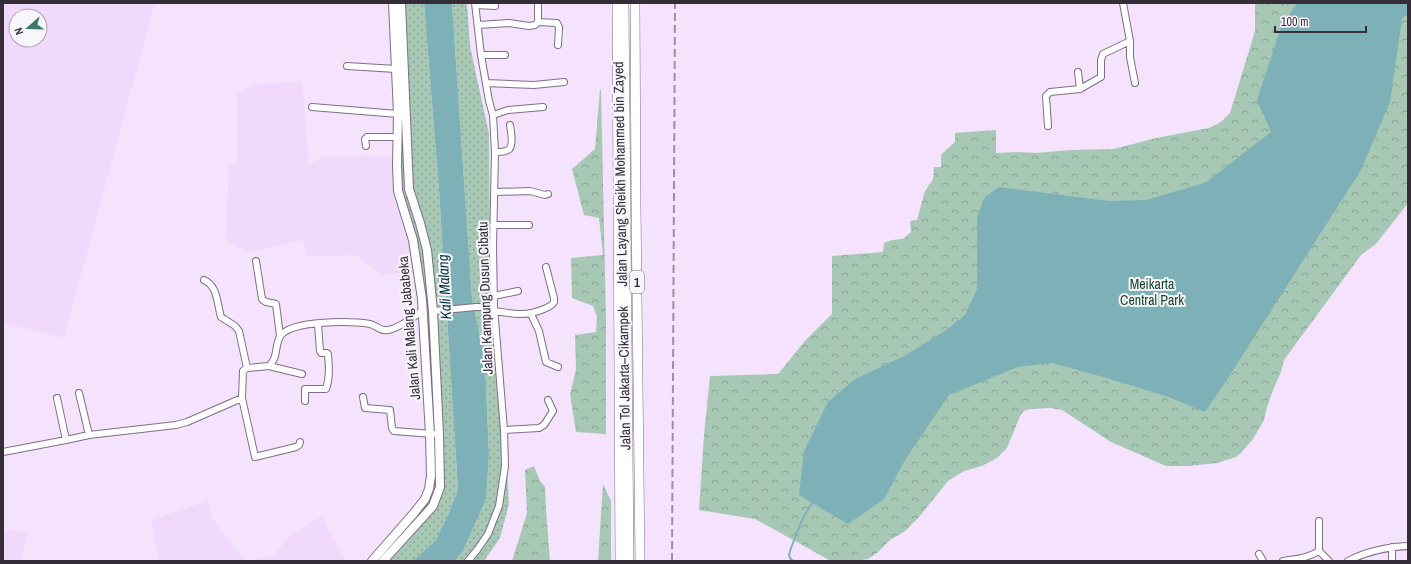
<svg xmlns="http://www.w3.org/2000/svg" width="1411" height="564" font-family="'Archivo Narrow',sans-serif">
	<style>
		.built { fill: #f0d9fb; fill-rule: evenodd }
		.grass { fill: url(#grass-dots) }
		.forest { fill: url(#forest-crowns) }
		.water { fill: #7eb0b8 }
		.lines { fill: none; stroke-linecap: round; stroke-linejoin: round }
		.stream { stroke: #7eb0b8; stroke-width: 2 }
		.minor-casing { stroke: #7e6e86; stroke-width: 8 }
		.major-casing { stroke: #7e6e86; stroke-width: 10 }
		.highway-casing { stroke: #7e6e86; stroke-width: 10 }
		.minor { stroke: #fff; stroke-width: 6 }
		.major { stroke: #fff; stroke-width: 8 }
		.highway { stroke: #fff; stroke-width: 9 }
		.rail { stroke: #9c8fa3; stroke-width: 2; stroke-dasharray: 8 4; stroke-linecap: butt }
		.labels { text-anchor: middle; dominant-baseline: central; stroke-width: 4; stroke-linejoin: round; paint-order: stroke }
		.shield { fill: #f9f6fb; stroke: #706a73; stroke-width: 1 }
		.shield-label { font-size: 13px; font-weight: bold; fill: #352e39 }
		.street-label { font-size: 14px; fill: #352e39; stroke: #f9f6fb }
		.park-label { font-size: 14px; fill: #164830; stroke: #f9f6fb }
		.water-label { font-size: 15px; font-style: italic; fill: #02353b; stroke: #f9f6fb }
	</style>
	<defs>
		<pattern id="grass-dots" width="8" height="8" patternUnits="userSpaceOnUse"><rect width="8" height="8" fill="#a7c8b4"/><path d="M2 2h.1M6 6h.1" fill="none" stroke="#89a393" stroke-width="1.8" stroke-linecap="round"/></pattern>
		<pattern id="forest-crowns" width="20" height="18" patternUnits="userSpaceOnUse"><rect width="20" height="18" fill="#a7c8b4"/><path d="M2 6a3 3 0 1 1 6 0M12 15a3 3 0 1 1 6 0" fill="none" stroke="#89a393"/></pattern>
	</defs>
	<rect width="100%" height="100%" fill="#f5e3fe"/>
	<path class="built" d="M3 3H155L64 338 3 323ZM16 16H40V40H16Z
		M302 81 309 165 323 156 397 157 418 272 381 275 356 255 306 256 304 240 248 252 226 241 229 163 237 162V92L254 85Z
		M208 501 212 518 245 561H159L151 520Z
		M322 516 346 561H248L273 556 290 535Z
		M3 529 27 532 21 561H3Z"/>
	<path class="grass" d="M393 3H424L439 190 458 490 448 515 436 540 414 561H371L429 489 422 299 398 191Z
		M452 3H467L470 46 489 134 490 281 505 432 509 504 500 538 484 561H455L463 551 486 499 489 455 485 362 472 298Z"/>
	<path class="forest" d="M1255 3H1408V203L1376 244 1361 255 1284 360 1281 372 1273 390 1267 407 1264 420 1253 439 1241 453 1236 457 1217 463 1189 466H1166L1111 442 1062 410 1051 408 1030 409 1024 411 1020 416 1007 448 997 458 982 466 964 471 948 481 919 517 905 531 890 540 877 553 868 559 856 561H831L755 519 699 510 704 435 710 376 778 374 805 341 832 314V256L883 252 884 243 892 240 903 239 911 232 910 221 917 220 925 191 933 179 934 167H941V155L955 142V133L996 130V153L1019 152 1036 153 1071 150 1114 149 1156 138 1209 128 1221 122 1230 113 1255 31Z
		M600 89 601 90 606 319V434L576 432 570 394 576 370 575 335 596 332 597 317 593 306 572 298 571 258 603 255 599 218 584 215 572 169 595 149Z
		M534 466 540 481 545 487 546 509 550 561H512L527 513 525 470Z
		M603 484 611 501V561H598Z"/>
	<path class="water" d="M424 3H452L472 298 485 362 489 455 486 499 463 551 455 561H413L436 540 448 515 458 490 439 190Z
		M1297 3H1408V14L1402 19 1390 102 1361 170 1228 378 1205 412 1166 396 1103 377 1052 363 1018 367 949 395 905 460 884 499 848 524 799 495 804 451 828 402 855 379 904 356 945 331 965 315 977 289V217L985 197 999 187 1109 201 1146 200 1205 183 1271 132 1257 100 1281 27Z"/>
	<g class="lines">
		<path class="stream" d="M793 561 790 558 789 555 791 548 803 518 812 503"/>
		<defs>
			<path id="minor" d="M1123 3 1130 41V57L1135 83
				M476 5 495 6
				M538 22V3
				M478 25 509 23 529 26 535 25 538 22 557 23 559 27 558 45
				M481 55H505
				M347 66 396 69
				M1078 72 1080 89 1101 77V60L1103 54 1130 41
				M486 83 534 85 564 82
				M312 107 398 114
				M493 115 508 110 543 107
				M1048 126 1046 96 1050 92 1080 89
				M366 146 365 139 367 137H398
				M495 152C499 152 505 152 508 150 514 147 511 131 510 125
				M495 192 530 191 545 195 548 194
				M493 225H529
				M256 261 262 299 266 302 276 304 280 336
				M204 280C218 286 217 304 221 317L235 326 239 331 247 368
				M494 296 518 291
				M433 311 476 307H494
				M495 311C515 314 524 317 544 309 548 307 552 306 554 302V298L546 267
				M531 314 539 331 546 362 558 367
				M269 366 302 374
				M79 393 89 435
				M363 397 365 408 390 410 392 428 394 431 433 434
				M57 398 66 440
				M242 398 255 457 296 447 299 445 300 442
				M305 401V389H326C330 378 329 366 328 354L327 353H321L320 351 318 324
				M504 430 539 428 544 425 553 411 548 400
				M3 452 66 440 89 435 176 425 187 422 242 398 243 371 247 368 269 366C271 364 273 361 274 359 277 352 276 341 281 335 294 320 351 321 370 324 375 325 380 330 384 330 394 332 414 317 422 311
				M1319 521V551L1329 561
				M1392 547V561
				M1259 554 1263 561
				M468 561 477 550 488 534 499 506 505 466 504 430 494 307 493 247 495 152 493 115 489 101 481 55 475 3
				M1283 561C1296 559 1308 558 1319 551
				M1348 561C1367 551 1387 547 1408 546"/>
			<path id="major" d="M372 561 414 513 425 499 429 489 431 476 430 434 422 299 413 240 398 191 397 166 398 114 393 3
				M383 561 433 506 440 487 439 434 433 311 427 250 420 223 409 189 401 3"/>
			<path id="highway" d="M617 3 620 561
				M624 3 629 561
				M635 3 636 206 640 561"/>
		</defs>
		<use href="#minor" class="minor-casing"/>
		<use href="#major" class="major-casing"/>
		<use href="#highway" class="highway-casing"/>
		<use href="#minor" class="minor"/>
		<use href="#major" class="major"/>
		<use href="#highway" class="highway"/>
		<path class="rail" d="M672 561 675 3"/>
	</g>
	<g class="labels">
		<rect class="shield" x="630" y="271" width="14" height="22" rx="3"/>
		<g class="shield-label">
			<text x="637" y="282">1</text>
		</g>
		<g class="street-label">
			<text transform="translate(620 174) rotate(-91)">Jalan Layang Sheikh Mohammed bin Zayed</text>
			<text transform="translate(485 298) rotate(-92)">Jalan Kampung Dusun Cibatu</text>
			<text transform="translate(409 328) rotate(-95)">Jalan Kali Malang Jababeka</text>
			<text transform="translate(624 378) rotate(-91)">Jalan Tol Jakarta–Cikampek</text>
		</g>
		<g class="park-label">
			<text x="1152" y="284">Meikarta<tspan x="1152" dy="16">Central Park</tspan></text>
		</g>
		<g class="water-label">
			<text transform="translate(444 287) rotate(-93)">Kali Malang</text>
		</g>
	</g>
	<rect width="1411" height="564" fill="none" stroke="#352e39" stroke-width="8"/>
	<g transform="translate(28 28) rotate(250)"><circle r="19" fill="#f9f6fb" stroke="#aba6ad"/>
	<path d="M0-3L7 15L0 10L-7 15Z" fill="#397a68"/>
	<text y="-6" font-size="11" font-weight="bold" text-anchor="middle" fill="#352e39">N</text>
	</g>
	<path d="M1275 26v6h91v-6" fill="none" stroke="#352e39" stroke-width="2"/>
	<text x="1281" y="26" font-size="12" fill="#352e39" stroke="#f9f6fb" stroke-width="3" paint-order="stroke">100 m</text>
</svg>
